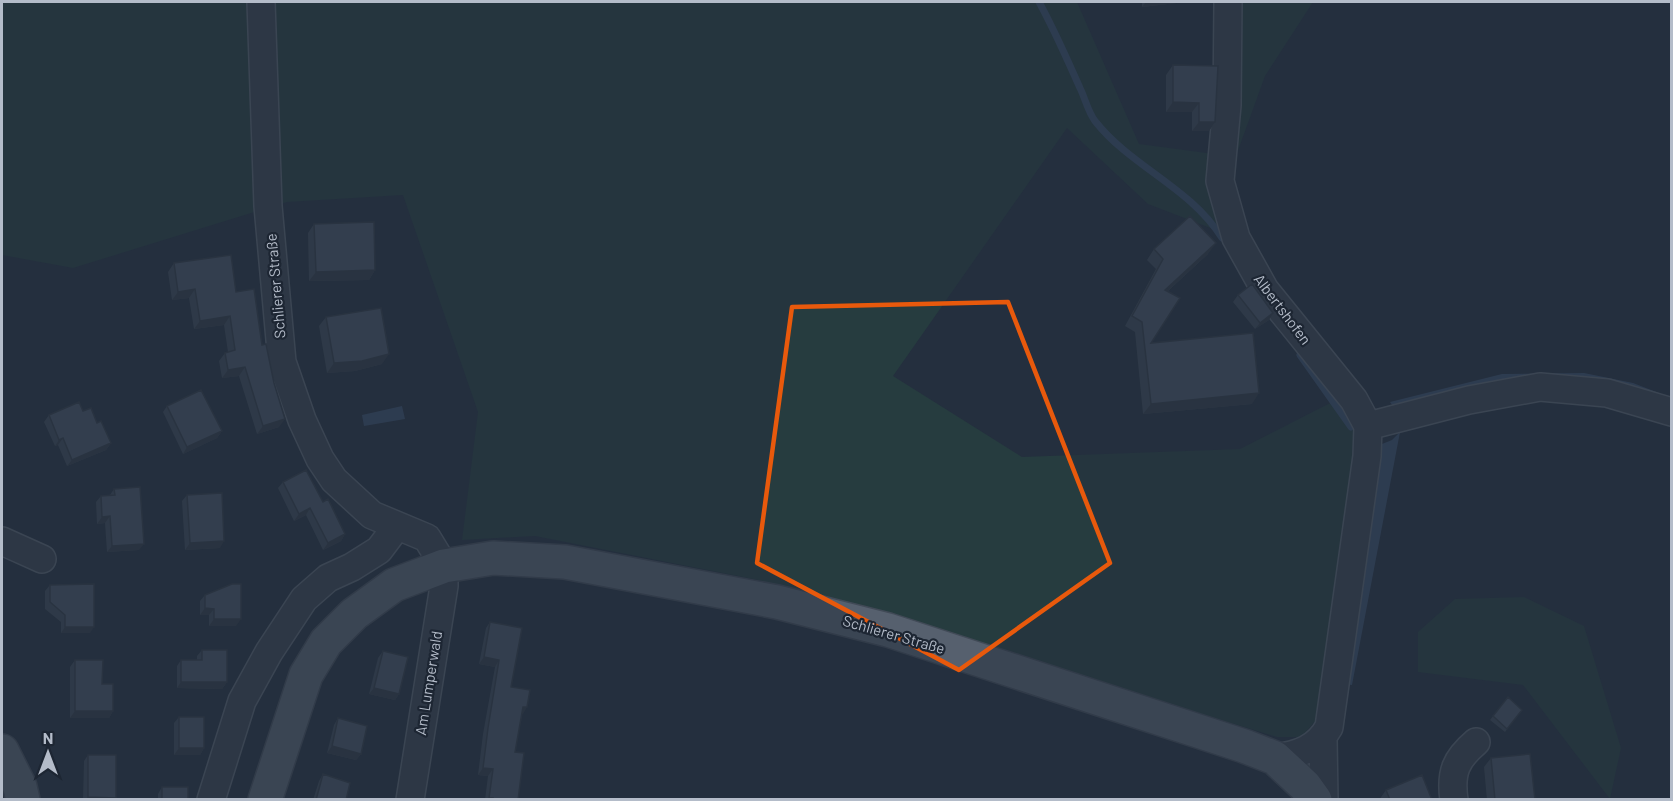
<svg xmlns="http://www.w3.org/2000/svg" width="1673" height="801" font-family="Barlow,sans-serif">
	<style>
		.green { fill: #263c3f }
		.water { fill: #394c67 }
		.lines { fill: none; stroke-linecap: round; stroke-linejoin: round }
		.stream { stroke: #394c67; stroke-width: 7 }
		.minor-casing { stroke: #565f6c; stroke-width: 30 }
		.major-casing { stroke: #414a57; stroke-width: 36 }
		.minor { stroke: #38414e; stroke-width: 27 }
		.major { stroke: #56606e; stroke-width: 33 }
		.wall { fill: #3b4654 }
		.shaded-wall { fill: #303945 }
		.building { fill: #455162; stroke: #303945; stroke-width: 1.5 }
		.marked { fill: none; stroke: #e8590c; stroke-width: 4.5; stroke-linejoin: round }
		.labels { text-anchor: middle; dominant-baseline: central; stroke-width: 4.5; stroke-linejoin: round; paint-order: stroke }
		.street-label { font-size: 15px; fill: #b4bcc9; stroke: #1d2633 }
	</style>
	<rect width="100%" height="100%" fill="#242f3e"/>
	<path class="green" d="M2 2H1077L1139 144 1214 154 1226 234 1148 204 1067 128 893 376 1022 457 1240 449 1340 398 1350 414 1360 448 1322 714 1301 737H1277L758 580 535 536 462 540 478 412 403 195 287 202 73 268 2 255Z
		M1239 2H1313L1265 76 1236 156Z
		M1524 597 1584 626 1621 748 1610 799 1523 685 1418 672V632L1455 599Z"/>
	<path class="water" d="M1584 373 1633 383 1664 395 1661 402 1590 384 1397 412 1390 402 1502 374Z
		M402 406 405 419 364 426 362 415Z
		M1400 432 1352 685 1342 684 1376 470 1382 444 1392 440Z"/>
	<g class="lines">
		<path class="stream" d="M1039 2C1054 29 1067 59 1080 88 1085 98 1088 112 1095 121 1131 167 1190 187 1222 238
			M1300 355 1351 427"/>
		<defs>
			<path id="minor" d="M261 2 268 206 282 362 302 420 320 459 334 480 372 515 427 538 444 566V586L410 800
				M1228 2 1227 105 1220 181 1236 238 1265 290 1354 400 1368 426 1367 456 1329 727C1317 749 1298 755 1275 758
				M1368 426 1469 400 1540 387 1607 393 1672 412
				M2 541 42 559
				M1323 738 1324 800
				M211 800 242 701 269 652 304 599 328 578 352 567 379 550 397 526
				M1454 800C1450 772 1456 759 1476 742"/>
			<path id="major" d="M2 751 20 787 23 800
				M265 800 306 675 326 642 354 614 394 585 444 566 493 558 565 562 777 602 888 630 1244 746 1275 758 1305 786 1315 800"/>
		</defs>
		<use href="#minor" class="minor-casing"/>
		<use href="#major" class="major-casing"/>
		<use href="#minor" class="minor"/>
		<use href="#major" class="major"/>
	</g>
	<path class="wall" d="M1142 2H1185L1142 7Z
		M1173 65 1215 122 1209 131H1192V112H1166V75Z
		M314 224 375 270 369 280 309 281 308 233Z
		M1154 249 1208 254 1168 291 1151 343 1252 404 1143 414 1135 332 1125 326 1156 269 1147 260Z
		M174 263 236 292 262 345 279 427 257 434 239 376 222 378 219 361 225 353 228 352 224 325 194 329 189 298 172 300 168 272Z
		M1238 295 1269 320 1255 329 1233 302Z
		M326 317 382 364 355 371 327 373 319 326Z
		M167 406 222 431 217 438 183 454 163 412Z
		M83 411 97 423 111 443 106 450 67 466 58 445 55 446 44 422 49 415Z
		M283 482 323 502 345 534 341 541 323 550 306 515 294 521 278 488Z
		M114 489 139 550 107 552 105 523 97 524 96 502 101 496 110 495Z
		M187 495 220 548 185 550 182 501Z
		M50 585 90 633H61V622L45 609V591Z
		M205 595 236 626H209V615H200V601Z
		M490 622 511 687 523 714H522L515 752 518 800H485L488 776 478 775 483 734 495 667 479 664 486 628Z
		M202 650 227 682 222 689 177 688V666L181 660H197V656Z
		M383 651 399 694 395 700 369 694 378 658Z
		M75 660 102 684 113 711 109 718H70V667Z
		M1508 697 1522 710 1505 732 1490 720Z
		M179 717 204 748 200 755H174V723Z
		M338 718 361 754 356 760 327 753 334 725Z
		M88 755 114 800H83L84 761Z
		M1491 758 1535 800H1487L1484 767Z
		M323 774 346 800H313L319 781Z
		M162 787 188 800H158V794Z
		M1386 790 1432 800H1379Z"/>
	<path class="shaded-wall" d="M1146 2H1185L1142 7Z
		M1173 102 1199 103 1192 112H1166Z
		M1199 122H1215L1209 131H1192Z
		M1216 243 1208 254 1158 300 1165 290Z
		M375 270 369 280 309 281 316 272Z
		M195 289 189 298 172 300 178 292Z
		M1273 313 1269 320 1255 329 1260 323Z
		M230 316 224 325 194 329 200 321Z
		M389 354 382 364 355 371 327 373 334 363Z
		M245 367 239 376 222 378 228 370Z
		M1259 393 1252 404 1143 414 1151 404Z
		M285 419 279 427 257 434 263 426Z
		M222 431 217 438 183 454 187 447Z
		M63 438 58 445 55 446 59 440Z
		M111 443 106 450 67 466 72 460Z
		M310 508 306 515 294 521 299 514Z
		M110 516 105 523 97 524 102 517Z
		M345 534 341 541 323 550 328 543Z
		M224 541 220 548 185 550 190 543Z
		M144 544 139 550 107 552 112 546Z
		M205 608 214 609 209 615H200Z
		M214 619H241L236 626H209Z
		M65 627H94L90 633H61Z
		M484 657 499 660 495 667 479 664Z
		M181 682H227L222 689 177 688Z
		M374 688 399 694 395 700 369 694Z
		M523 707H527L523 714 518 713Z
		M75 711H113L109 718H70Z
		M332 746 361 754 356 760 327 753Z
		M179 748H204L200 755H174Z
		M483 768 493 769 488 776 478 775Z
		M88 797 116 798 114 800H86Z"/>
	<path class="building" d="M1173 65 1218 66 1215 122H1199V103L1173 102Z
		M1190 216 1216 243 1165 290 1180 298 1151 343 1253 333 1259 393 1151 404 1142 322 1132 316 1163 259 1154 249Z
		M374 222 375 270 316 272 314 224Z
		M231 255 236 292 254 289 262 345 266 344 274 383 285 419 263 426 245 367 228 370 225 353 235 350 230 316 200 321 195 289 178 292 174 263Z
		M1252 284 1273 313 1260 323 1238 295Z
		M381 308 389 354 362 361 334 363 326 317Z
		M201 390 222 431 187 447 167 406Z
		M79 402 83 411 91 408 97 423 101 421 111 443 72 460 63 438 59 440 49 415Z
		M306 470 323 502 328 499 345 534 328 543 310 508 299 514 283 482Z
		M140 487 144 544 112 546 110 516 102 517 101 496 115 495 114 489Z
		M222 493 224 541 190 543 187 495Z
		M94 584V627H65V615L50 602V585Z
		M232 584H241V619H214V609L205 608V595Z
		M490 622 522 628 511 687 530 690 527 707H523L515 752 524 753 518 800H493V798H489L493 769 483 768 488 728 499 660 484 657Z
		M202 650H227V682H181V660H202Z
		M383 651 408 657 399 694 374 688Z
		M75 660H103L102 684H113V711H75Z
		M1508 697 1522 710 1507 729 1493 716Z
		M179 717H204V748H179Z
		M338 718 367 726 361 754 332 746Z
		M1530 754 1535 800H1495L1491 758Z
		M88 755H116V798L88 797Z
		M323 774 350 783 346 800H316Z
		M1422 775 1432 800H1390L1386 790Z
		M162 787H188V800H162Z"/>
	<path d="M0 0H1673V801H0ZM1008 302 1110 563 959 670 757 563 792 307Z" fill="#242f3e" fill-opacity=".55" fill-rule="evenodd"/>
	<path class="marked" d="M1008 302 1110 563 959 670 757 563 792 307Z"/>
	<g class="labels">
		<g class="street-label">
			<text transform="translate(275 286) rotate(-95)">Schlierer Straße</text>
			<text transform="translate(1283 309) rotate(53)">Albertshofen</text>
			<text transform="translate(894 634) rotate(16)">Schlierer Straße</text>
			<text transform="translate(428 683) rotate(-81)">Am Lumperwald</text>
		</g>
	</g>
	<rect width="1673" height="801" fill="none" stroke="#b4bcc9" stroke-width="6"/>
	<g transform="translate(48 753)" stroke="#1d2633" stroke-width="4.5" paint-order="stroke">
	<path d="M0-4.5L10 22L0 15L-10 22Z" fill="#b4bcc9"/>
	<text y="-9" font-size="16" font-weight="bold" text-anchor="middle" fill="#b4bcc9">N</text>
	</g>
</svg>
